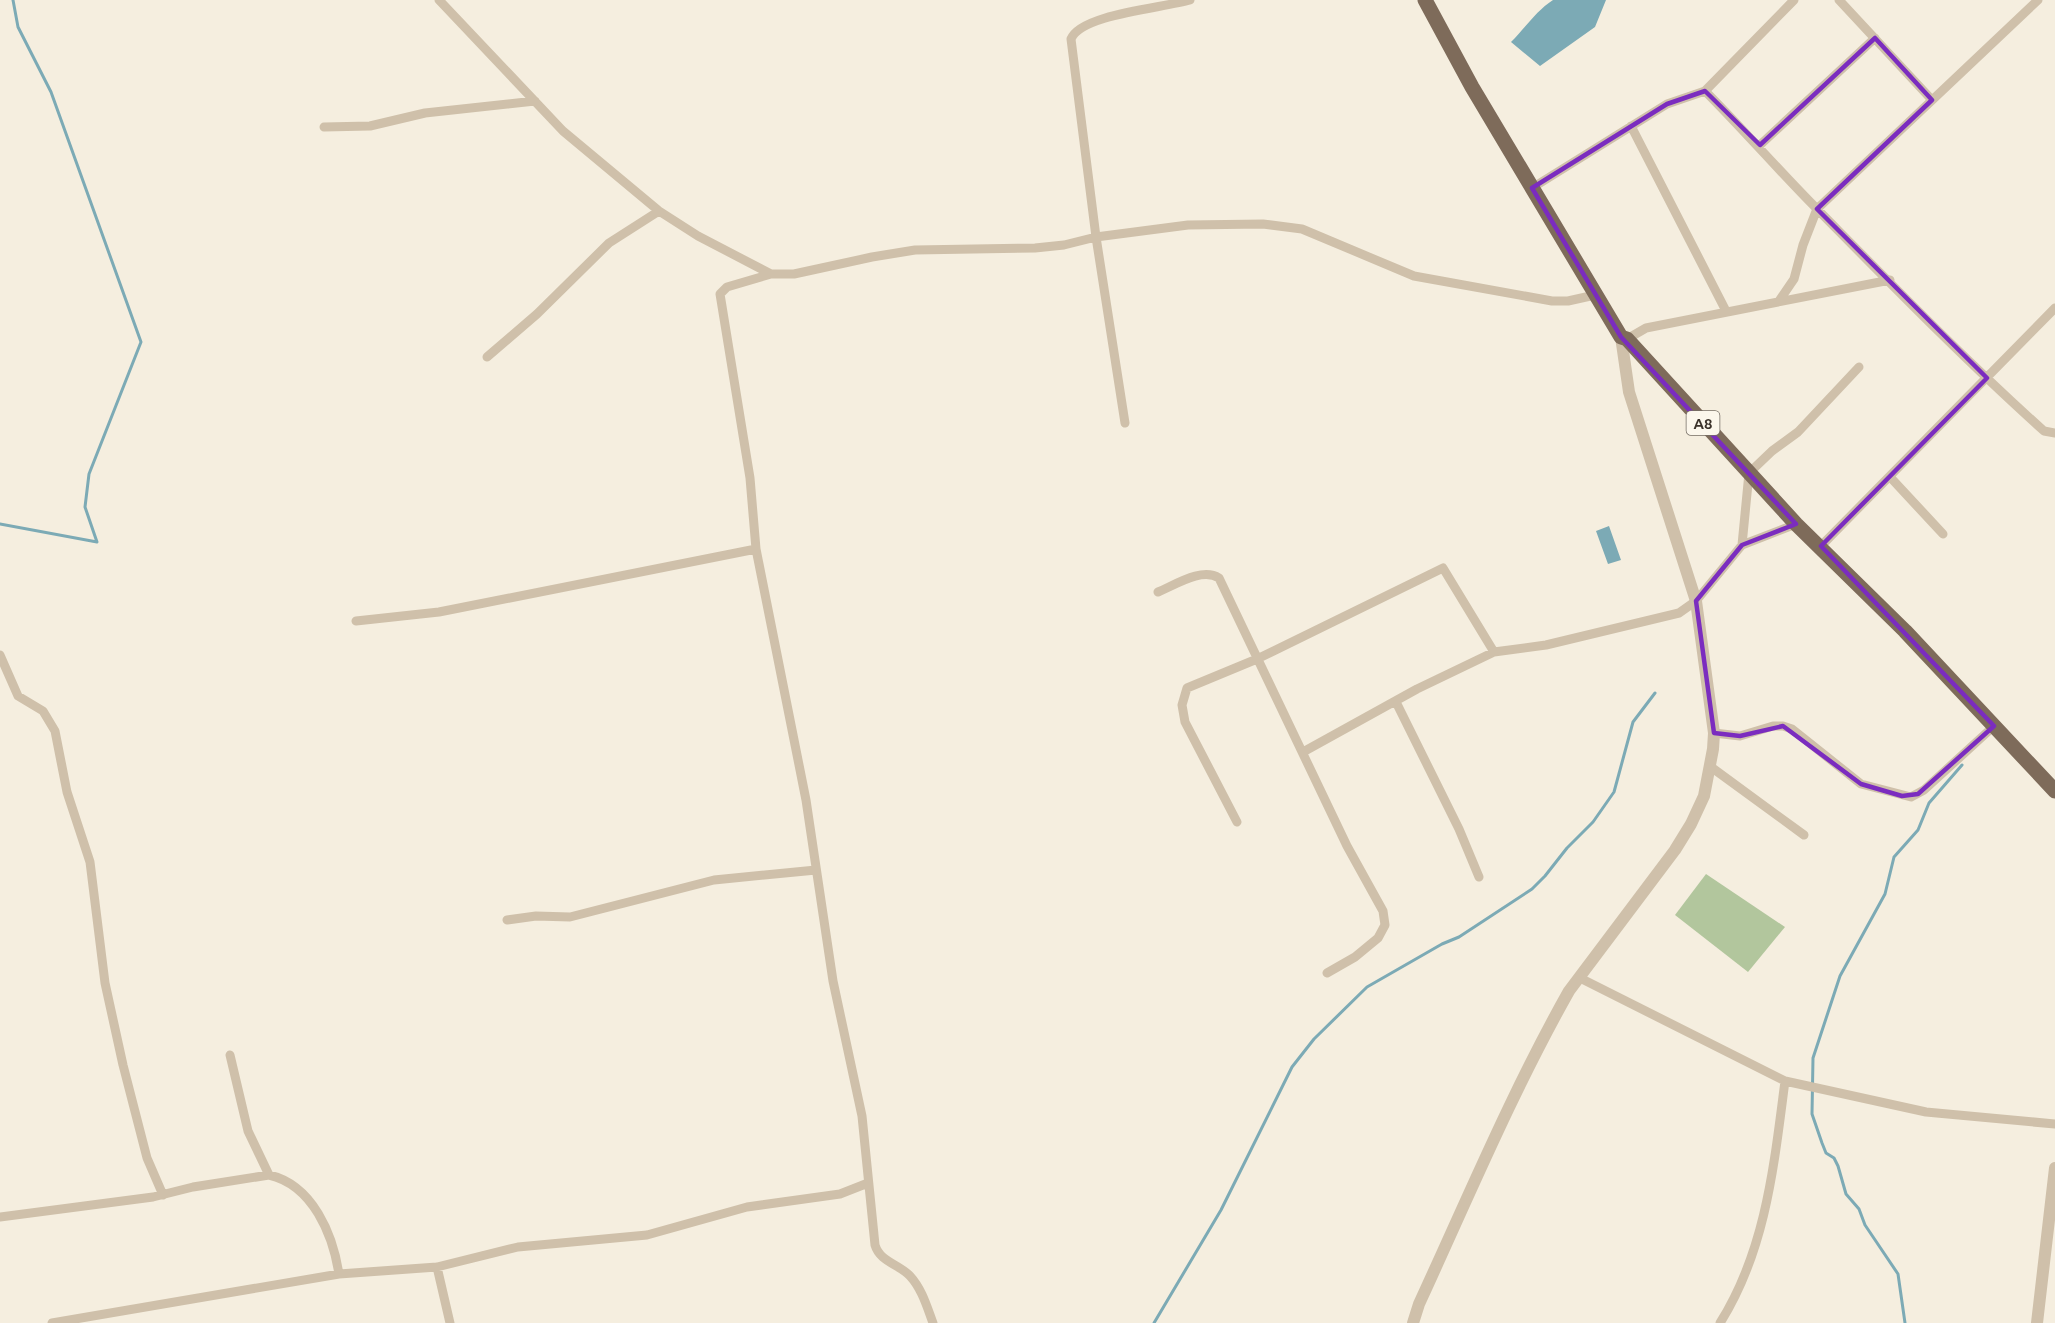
<svg xmlns="http://www.w3.org/2000/svg" width="2055" height="1323" font-family="Ubuntu,sans-serif">
	<style>
		.green { fill: #b2c69d }
		.water { fill: #7caab5 }
		.lines { fill: none; stroke-linecap: round; stroke-linejoin: round }
		.stream { stroke: #7caab5; stroke-width: 3 }
		.minor { stroke: #cfc0aa; stroke-width: 9 }
		.tertiary { stroke: #cfc0aa; stroke-width: 12 }
		.primary { stroke: #7e6b5a; stroke-width: 15 }
		.marked { fill: none; stroke: #7b2cbf; stroke-width: 4.5; stroke-linejoin: round }
		.labels { text-anchor: middle; dominant-baseline: central; stroke-width: 5; stroke-linejoin: round; paint-order: stroke }
		.shield { fill: #fcf7ec; stroke: #756d64; stroke-width: 1.5 }
		.shield-label { font-size: 15px; font-weight: bold; fill: #3b322a }
	</style>
	<rect width="100%" height="100%" fill="#f5eedf"/>
	<path class="green" d="M1706 874 1785 927 1748 972 1675 915Z"/>
	<path class="water" d="M1553 0H1606L1595 27 1540 66 1511 42C1526 27 1536 11 1553 0Z
		M1609 526 1621 560 1608 564 1596 531Z"/>
	<g class="lines">
		<path class="stream" d="M0 524 97 542 85 507 89 474 141 342 51 92 18 27 13 0
			M1154 1323 1221 1210 1292 1067 1314 1039 1367 987 1442 944 1459 937 1532 889 1545 876 1567 848 1593 822 1614 792 1633 722 1655 693
			M1905 1323 1898 1274 1865 1225 1859 1209 1846 1194 1838 1166 1834 1158 1826 1153 1822 1143 1812 1114 1813 1058 1840 976 1885 894 1894 857 1918 830 1929 803 1962 765"/>
		<path class="minor" d="M439 0 563 131 659 211 698 236 771 274H794L872 257 915 250 1035 248 1064 245 1096 237 1188 225 1263 224 1302 229 1414 276 1552 301H1568L1595 295
			M1839 0 1932 100
			M1705 91 1794 0
			M1631 126 1726 311
			M324 127 370 126 425 113 535 101
			M1760 145 1875 38
			M1532 188 1667 104 1705 91C1744 130 1780 172 1819 211 1892 285 1966 361 2044 431L2055 433
			M771 274 727 287 720 294 750 478 756 549 806 800 833 981 862 1116 875 1245C880 1262 899 1264 910 1276 922 1289 927 1307 933 1323
			M1779 301 1794 279 1803 245 1817 209 2038 0
			M1627 339 1646 328 1890 280
			M487 357 537 314 609 243 659 211
			M1125 423 1096 237 1071 39C1081 14 1163 8 1190 0
			M1891 478 1943 534
			M1742 545 1749 473 1772 451 1798 432 1859 367
			M1821 546 2055 308
			M1158 592C1175 585 1202 567 1219 578L1347 846 1383 911 1385 925 1378 938 1355 957 1327 973
			M356 621 439 612 756 549
			M0 655 18 696 43 711 55 731 67 792 90 862 105 983 123 1065 147 1158 163 1195
			M1396 702 1459 829 1479 877
			M1714 733 1740 736 1773 726H1783L1792 729 1861 784 1911 797 1924 790 1994 726
			M1303 752 1417 689 1494 652
			M1711 767 1804 835
			M1237 822 1185 722 1182 705 1187 688 1257 659 1443 568 1494 652 1546 645 1679 613 1696 601 1742 545 1796 524
			M507 920 536 916 570 917 714 880 816 870
			M1580 978 1785 1081 1926 1112 2055 1124
			M230 1055 248 1131 269 1175
			M0 1217 153 1197 193 1187 269 1175C313 1185 333 1235 339 1274
			M437 1267 450 1323
			M52 1323 339 1274 437 1267 518 1247 647 1235 747 1207 840 1194 868 1183
			M1720 1323C1766 1250 1774 1165 1785 1081"/>
		<path class="tertiary" d="M1413 1323 1419 1304C1467 1200 1512 1092 1569 991L1675 850 1691 824 1704 796 1713 749 1714 733 1696 601 1629 392 1621 337
			M2037 1323 2055 1168"/>
		<path class="primary" d="M1425 0 1472 87 1621 337 1627 339 1796 524 1905 631 2055 791"/>
	</g>
	<path class="marked" d="M1875 38 1932 100 1817 209 1987 378 1821 546 1994 726 1918 794 1902 796 1861 784 1783 726 1740 736 1714 733 1696 601 1742 545 1796 524 1621 337 1532 188 1667 104 1705 91 1760 145Z"/>
	<g class="labels">
		<rect class="shield" x="1686.5" y="411" width="33" height="24" rx="4.5"/>
		<g class="shield-label">
			<text x="1703" y="423">A8</text>
		</g>
	</g>
</svg>
